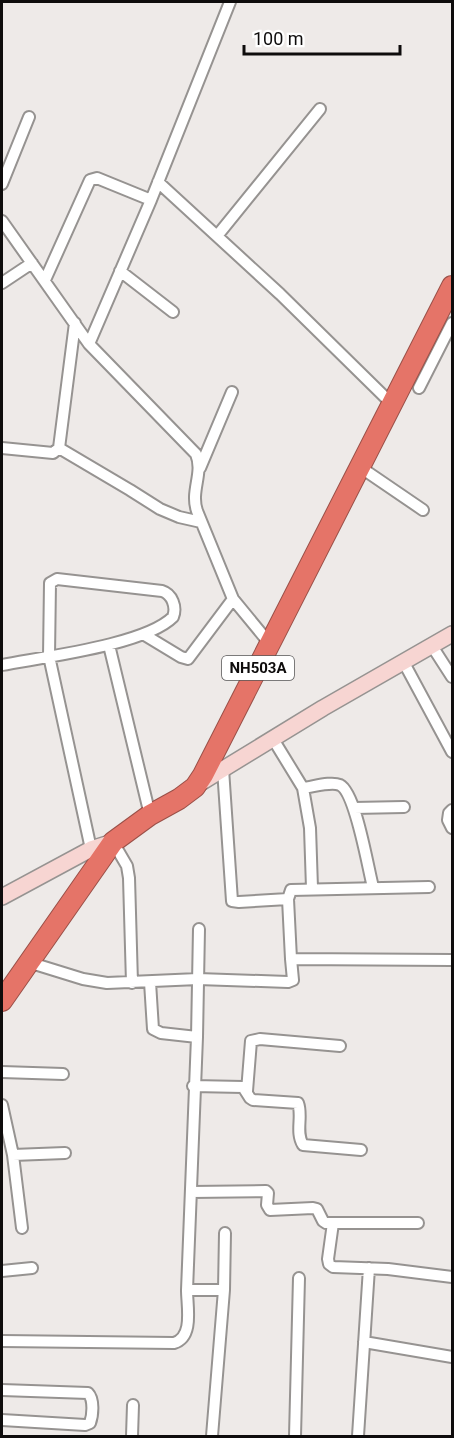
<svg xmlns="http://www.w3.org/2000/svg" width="454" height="1438" font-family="Roboto,sans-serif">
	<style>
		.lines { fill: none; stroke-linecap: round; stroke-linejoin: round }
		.street-casing { stroke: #969391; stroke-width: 14 }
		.secondary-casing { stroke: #969391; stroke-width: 18 }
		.highway-casing { stroke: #9a5048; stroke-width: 22 }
		.street { stroke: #fff; stroke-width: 10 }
		.secondary { stroke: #f7d5d2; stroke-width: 15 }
		.highway { stroke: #e57468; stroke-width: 20 }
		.labels { text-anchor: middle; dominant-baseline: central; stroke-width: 4.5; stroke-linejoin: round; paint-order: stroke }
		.shield { fill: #fff; stroke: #565555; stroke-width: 1.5 }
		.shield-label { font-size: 15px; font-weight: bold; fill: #0e0c0c }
	</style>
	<rect width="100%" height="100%" fill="#eeeae8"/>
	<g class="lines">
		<defs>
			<path id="street" d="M158 182 280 294 393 405
				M2 184 29 117
				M2 221 89 344 196 454C204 473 190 491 197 511L233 599 270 644
				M217 236 320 109
				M120 271 173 312
				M45 280 90 180 97 178 151 200
				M2 283 32 263
				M89 344 151 200 230 2
				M419 388 452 323
				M2 448 53 453 59 448 75 323
				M59 448 130 490 160 509 179 517 201 522
				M360 467 423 510
				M200 468 232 392
				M143 634 181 657 188 659 233 599
				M109 645 150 815
				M432 646 452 677
				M403 661 452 752
				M2 665C43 657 145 645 173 617 177 607 172 594 162 591L57 579 50 583 49 656 91 849
				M273 739 303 788C313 787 331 781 340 785 356 793 368 869 373 887
				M223 769 232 901 239 902 288 899
				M303 788 310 828 312 888
				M354 808 404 807
				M452 810 449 813 448 820 452 828
				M113 842 127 866 129 878 132 983
				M291 959 288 899 291 890 429 887
				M28 962 83 979 107 983 198 979 288 982 293 980 291 959 452 960
				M197 1037 199 929
				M2 1072 63 1074
				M193 1086 243 1087 250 1098 253 1100 298 1103C303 1116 295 1132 303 1145L361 1150
				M247 1091 251 1041 260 1039 340 1046
				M2 1105 13 1155 22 1228
				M13 1155 65 1153
				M191 1192 266 1191 268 1193 267 1205 270 1210 313 1208 317 1209 323 1221 326 1223H418
				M333 1223 328 1259 329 1264 333 1267 388 1269 452 1277
				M2 1271 32 1268
				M187 1290H224
				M2 1341 174 1343C194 1337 187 1307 187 1290L197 1037 161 1033 153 1029 150 982
				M364 1342 452 1357
				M2 1390 88 1393C94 1399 93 1415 90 1423L85 1425 2 1420
				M132 1436 133 1405
				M212 1436 224 1290 225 1233
				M295 1436 299 1278
				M358 1436 369 1268"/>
			<path id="secondary" d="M197 785 323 708 452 634
				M2 897 91 849 113 842"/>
			<path id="highway" d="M2 1001 113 842 150 815 179 799 195 787 203 775 452 286"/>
		</defs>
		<use href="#street" class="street-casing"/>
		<use href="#secondary" class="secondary-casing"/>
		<use href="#highway" class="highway-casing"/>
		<use href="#street" class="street"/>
		<use href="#secondary" class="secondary"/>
		<use href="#highway" class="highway"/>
	</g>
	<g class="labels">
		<rect class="shield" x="222" y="656" width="72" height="24" rx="4.5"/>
		<g class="shield-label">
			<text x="258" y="668">NH503A</text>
		</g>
	</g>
	<rect width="454" height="1438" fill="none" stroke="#0e0c0c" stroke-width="6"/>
	<path d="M244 45v9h156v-9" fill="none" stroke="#0e0c0c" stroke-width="3"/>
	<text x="253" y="45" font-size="18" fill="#0e0c0c" stroke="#ffffff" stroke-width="4.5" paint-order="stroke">100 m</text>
</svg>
